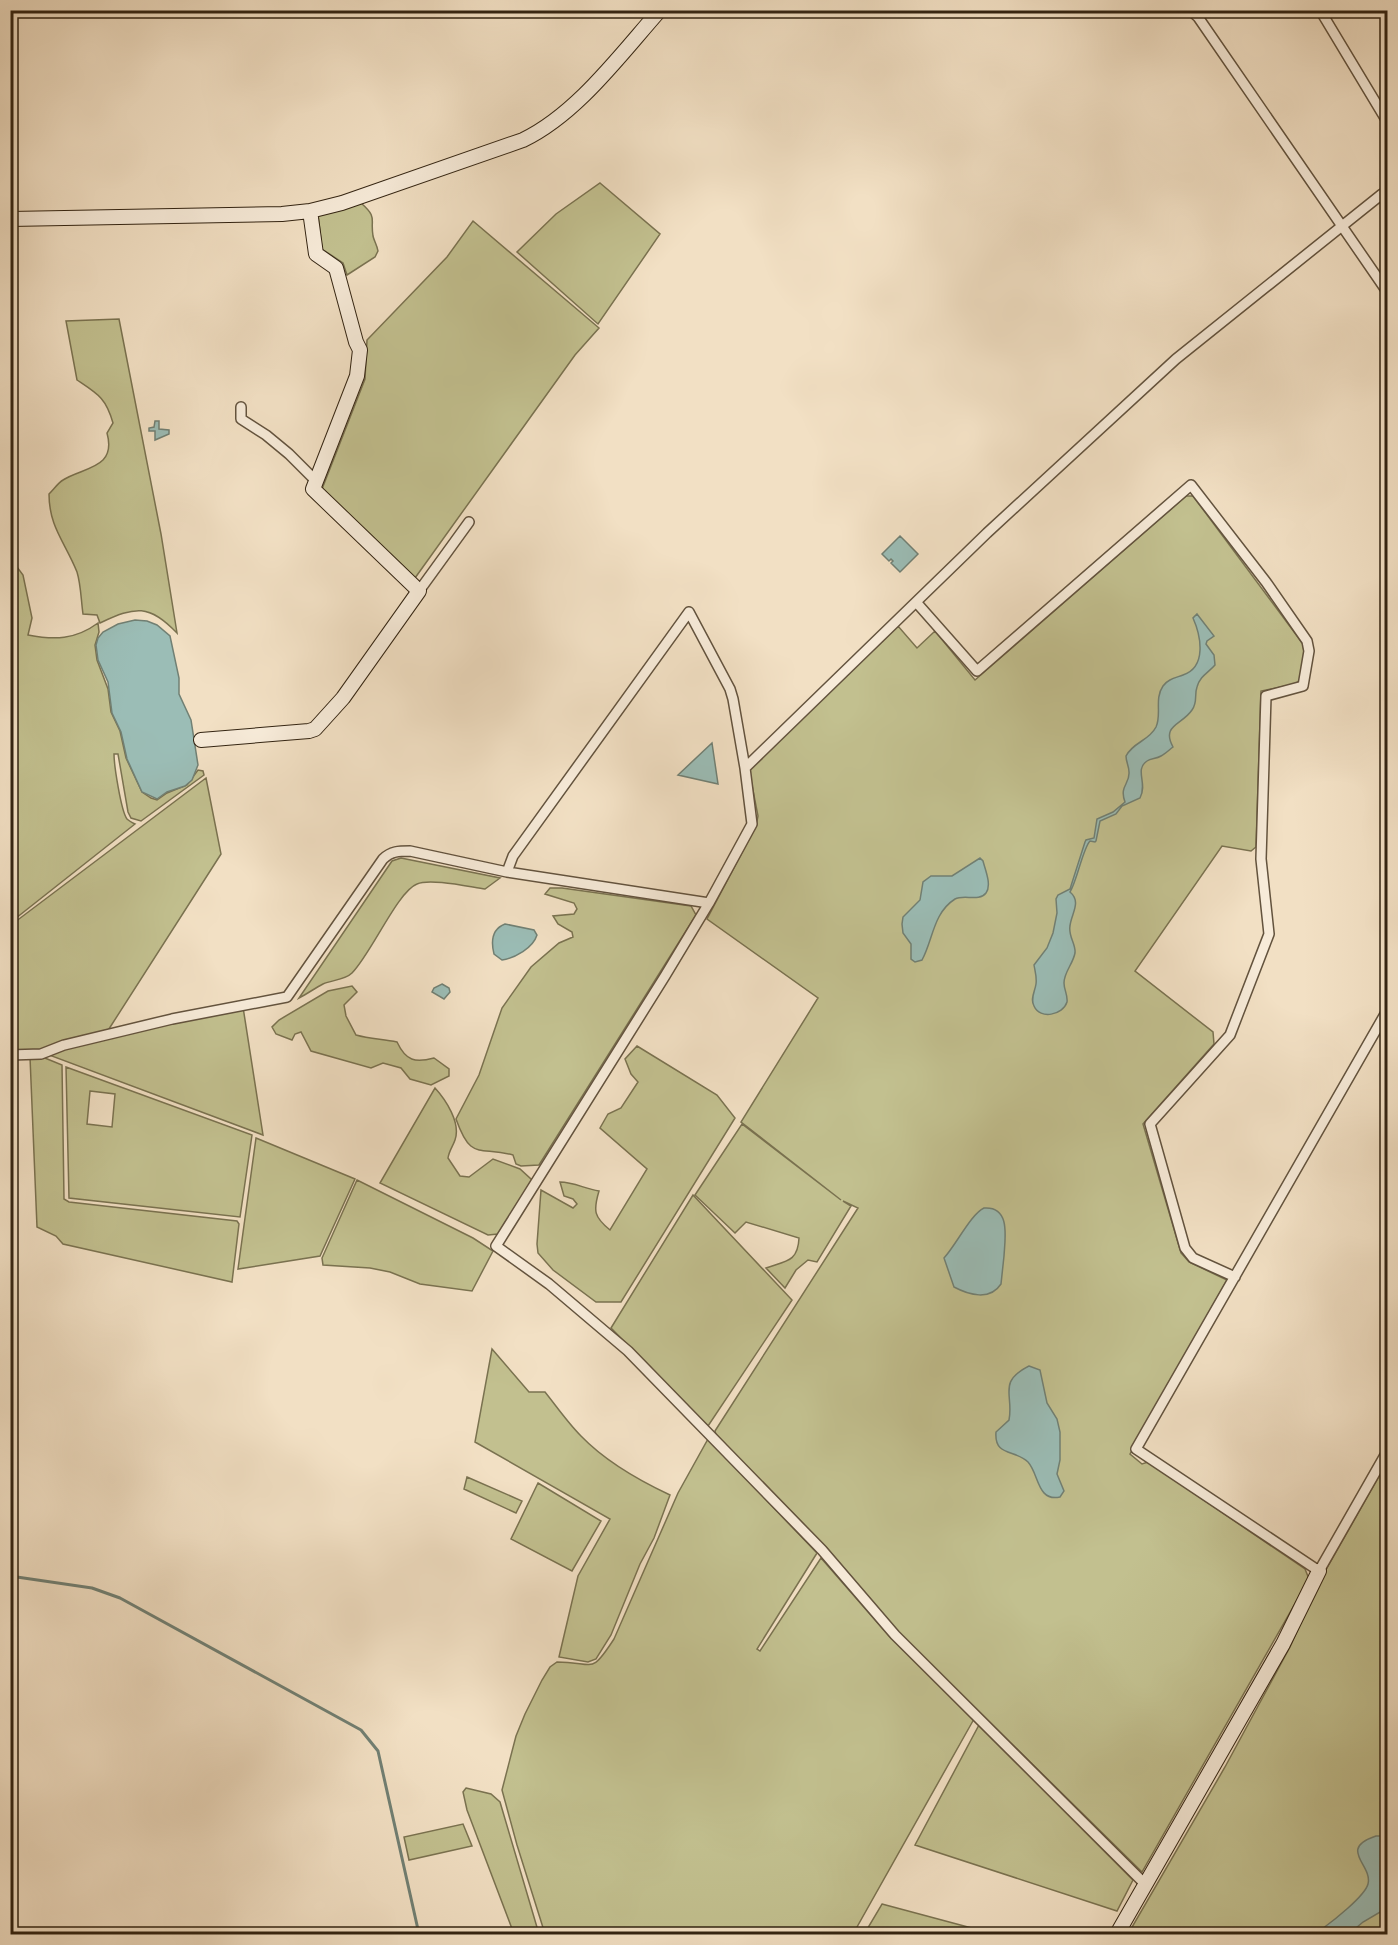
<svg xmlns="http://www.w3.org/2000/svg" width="1398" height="1945" font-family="'IM FELL Double Pica',serif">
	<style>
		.green { fill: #c2c08f; stroke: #7a7250; stroke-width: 1.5; fill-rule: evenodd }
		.water { fill: #9bbdb6; stroke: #718074; stroke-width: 1.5 }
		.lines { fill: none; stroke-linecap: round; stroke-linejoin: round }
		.stream { stroke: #718074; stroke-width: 3 }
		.street-casing { stroke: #63533e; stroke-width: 12 }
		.secondary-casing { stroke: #332412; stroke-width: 16 }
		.street { stroke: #f7ebd9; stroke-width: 9 }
		.secondary { stroke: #f7ebd9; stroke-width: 14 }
	</style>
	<rect width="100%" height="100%" fill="#f2e0c4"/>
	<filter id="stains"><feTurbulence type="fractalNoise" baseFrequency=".00333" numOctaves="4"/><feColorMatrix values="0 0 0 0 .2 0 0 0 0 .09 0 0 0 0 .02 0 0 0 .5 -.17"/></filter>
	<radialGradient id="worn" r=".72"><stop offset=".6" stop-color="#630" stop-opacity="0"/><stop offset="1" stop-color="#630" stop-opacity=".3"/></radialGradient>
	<path class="green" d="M600 183 660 234 598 324 517 252 556 214Z
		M361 203C378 218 370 218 373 236 374 241 377 245 378 251L375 257 347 275 343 263 322 249 318 214Z
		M473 221 599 328 575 355 415 578 322 489 365 379 367 340 447 257Z
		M119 319 161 534 177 633C149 604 136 606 100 623L97 615 83 614C81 600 81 585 77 572 65 542 49 527 49 494 54 489 58 483 63 480 83 467 117 469 107 433L113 423C106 398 98 394 77 380L66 321Z
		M1186 496H1193L1303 644 1304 652 1300 680 1295 684 1261 691 1256 847 1251 851 1222 846 1135 971 1213 1032 1214 1044 1143 1124 1181 1253 1189 1262 1227 1280 1130 1454 1142 1464 1148 1462 1305 1569 1309 1579 1142 1872 899 1633 826 1547 716 1435 715 1431 858 1208 843 1201 851 1206 817 1262 808 1260 796 1270 785 1288 766 1268C786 1261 798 1262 799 1238L746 1222 735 1233 695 1195 742 1124 841 1200 741 1122 818 998 707 919 756 826 758 816 749 770 898 626 917 648 935 631 975 680Z
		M10 551 14 563 23 575 32 618 28 635C54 640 75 640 98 623L99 632 95 645 97 660 108 689 111 712 120 731 126 758 142 792 151 798 157 800 167 793 187 785 198 770 203 771 204 775 141 821 131 818 128 812 118 754H114C114 765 121 811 127 819 129 821 133 823 135 824L11 922 10 765 17 764 10 739Z
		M206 778 221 854 107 1032 40 1052H11V925Z
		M401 858 500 878 485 889C470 887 430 878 417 884 398 891 371 954 352 973 345 980 332 980 323 984 315 988 307 994 299 998L392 861Z
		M550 888H562L691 906 696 915 539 1165 521 1166 516 1164 513 1155C478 1146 471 1161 456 1119L479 1075 502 1008 531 967 559 943 573 937 572 932 558 924 553 916 574 914 577 909 574 903 545 894Z
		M352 986 357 992 344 1005 346 1016 356 1035C370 1039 383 1039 397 1042 406 1061 415 1063 434 1058L449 1069V1076L431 1085 410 1079 401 1068 383 1063 371 1068 311 1051 301 1032 295 1034 292 1040 276 1034 272 1027 279 1020 328 991Z
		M243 1007 263 1135 49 1055 64 1047Z
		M637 1046 717 1095 735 1118 621 1302H596L553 1270 538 1253 537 1244 541 1190 573 1208 577 1204 573 1199 564 1196 560 1182C574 1182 585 1189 599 1191 593 1211 594 1217 610 1230L647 1169 600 1128 608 1114 621 1108 638 1082 631 1074 625 1059Z
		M40 1056 62 1065 64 1199 69 1202 237 1221 239 1224 232 1282 63 1244 56 1236 37 1227 30 1057Z
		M66 1067 252 1135 240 1217 69 1198ZM90 1091 115 1094 112 1127 87 1124Z
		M435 1088C446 1100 461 1123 455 1140 453 1146 449 1151 448 1158L460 1176 469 1177 493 1159 520 1169 532 1180 498 1234 488 1235 380 1183Z
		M256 1138 355 1179 320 1256 238 1269Z
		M357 1180 473 1238 493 1251 472 1291 420 1284 390 1272 370 1268 323 1265 322 1258Z
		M693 1195 792 1300 708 1426 611 1328Z
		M492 1349 529 1392H545C557 1407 568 1423 581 1436 606 1462 638 1480 670 1495L654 1538 640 1564 611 1635 596 1659 588 1662 559 1657 578 1576 610 1519 475 1442Z
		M708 1439 817 1553 757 1649 760 1651 821 1558 890 1637 974 1719 853 1934H545L517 1845 502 1790 516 1736 525 1714 542 1680 550 1667 557 1662C595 1662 590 1676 614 1639L678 1493Z
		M1387 1462V1934H1128L1225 1767 1290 1647 1319 1582Z
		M467 1477 522 1501 516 1513 464 1489Z
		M538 1483 601 1521 572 1571 511 1539Z
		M979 1725 1133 1880 1117 1911 915 1845Z
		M466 1788 491 1794 500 1802 539 1934H514L467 1810 463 1792Z
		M463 1824 472 1846 409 1860 404 1837Z
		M882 1904 994 1934H879L866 1931Z"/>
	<path class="water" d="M155 421H159V429L169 430V434L155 440V431H149V428L154 427Z
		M900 536 918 554 900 572 891 563 893 561 891 559 889 561 882 554Z
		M1197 614 1214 636 1207 641 1206 644 1214 655 1215 665C1208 673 1200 676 1197 687 1194 695 1198 702 1192 710 1182 725 1161 725 1173 747 1169 750 1165 754 1161 756 1156 759 1151 758 1147 761 1134 770 1148 783 1140 798L1122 806 1116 814 1100 821 1096 841 1095 842 1090 841C1083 848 1077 881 1070 892 1082 902 1071 914 1070 926 1068 936 1076 944 1075 953 1073 964 1064 972 1064 983 1064 990 1068 995 1067 1002 1063 1015 1040 1020 1034 1006 1030 999 1035 991 1036 984 1037 977 1035 971 1034 965L1047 948 1053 933 1057 913 1056 899 1058 895 1070 889 1085 842 1086 840 1094 838 1097 819 1113 812 1125 802C1119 786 1130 784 1129 772 1129 766 1126 762 1126 756 1133 742 1149 741 1156 727 1162 714 1154 699 1163 686 1168 679 1175 678 1183 675 1207 667 1201 636 1193 618Z
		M135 620 147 621 157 625 170 636 179 678V694L191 720 198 765 192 780 185 786 167 792 157 799 142 792 127 759 121 732 112 713 108 682 98 660 96 645 98 638 103 632 118 624Z
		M712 743 718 784 678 775Z
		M980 858 983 861C985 869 992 885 986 893 979 902 964 894 955 899 933 913 933 940 922 960L915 962 911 959V944L903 933 902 924 903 917 920 900 923 882 931 876H952Z
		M505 924 534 930 537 935C533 948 515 958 502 960L494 954C491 942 492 929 505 924Z
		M442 984 449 988 450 992 444 999 432 992 434 988Z
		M984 1208C1011 1206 1005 1238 1004 1256 1003 1266 1002 1275 1001 1284 990 1301 969 1295 954 1287L944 1258C956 1245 971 1214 984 1208Z
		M1029 1366 1040 1370 1047 1403 1057 1419 1060 1432V1460L1057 1474 1064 1491 1060 1497C1037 1502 1039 1474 1028 1462 1015 1449 994 1457 996 1432L1009 1420C1014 1395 997 1382 1029 1366Z
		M1376 1836H1387V1908L1363 1922 1349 1934H1309C1313 1932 1317 1932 1322 1929 1333 1921 1365 1896 1368 1884 1373 1865 1337 1849 1376 1836Z"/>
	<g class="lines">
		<path class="stream" d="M10 1576 92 1588 120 1598 361 1730 378 1751 419 1934"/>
		<defs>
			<path id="street" d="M1190 10 1198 17 1388 293
				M1320 10 1388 123
				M241 407V419L266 435 289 454 316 481
				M419 591 469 522
				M916 602 977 671 1191 485 1266 582 1307 641 1309 651 1303 686 1266 696 1261 859 1269 934 1230 1035 1150 1124 1185 1248 1193 1258 1235 1277
				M745 768 987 533 1176 359 1382 194 1388 196
				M507 872 513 856 689 612 730 689 733 699 745 768 752 824 709 903 665 976 496 1246 549 1284 628 1351 822 1550 895 1635 1146 1885
				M1388 1009 1136 1449 1319 1571 1388 1450
				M10 1055 41 1054 64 1045 172 1019 287 997 383 859C391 851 399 851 410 851L507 872 709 903"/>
			<path id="secondary" d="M10 219 282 214 310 211 342 203 523 140C577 114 620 55 660 10
				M201 740 309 731 315 729 343 698 419 591 313 489 357 376 360 350 356 342 336 268 316 254 310 211
				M1117 1934 1283 1644 1319 1571"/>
		</defs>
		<use href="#street" class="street-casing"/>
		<use href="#secondary" class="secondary-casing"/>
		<use href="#street" class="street"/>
		<use href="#secondary" class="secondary"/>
	</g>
	<rect width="1398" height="1945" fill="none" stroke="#f2e0c4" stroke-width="36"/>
	<rect x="12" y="12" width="1374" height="1921" fill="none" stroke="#332412" stroke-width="3"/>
	<rect x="18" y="18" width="1362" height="1909" fill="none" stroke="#332412" stroke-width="1.5"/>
	<rect width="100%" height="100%" filter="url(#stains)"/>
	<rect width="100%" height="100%" fill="url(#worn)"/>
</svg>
